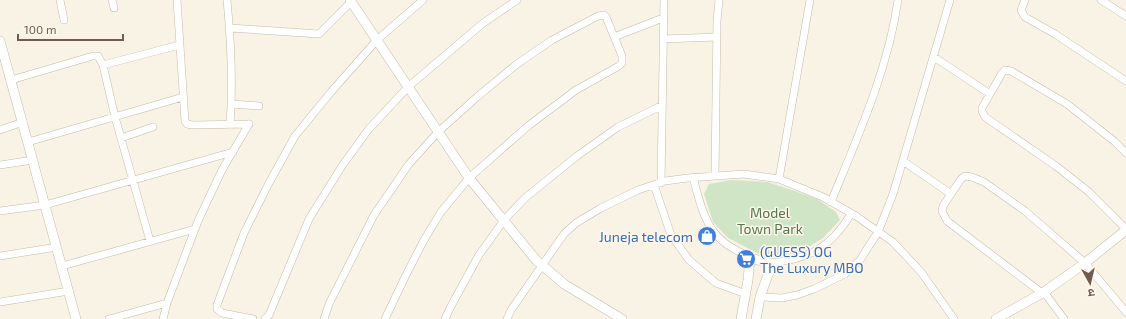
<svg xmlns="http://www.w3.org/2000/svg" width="1126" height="319" font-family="'Exo 2','Noto Sans Devanagari',sans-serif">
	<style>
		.green { fill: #d0e5c6 }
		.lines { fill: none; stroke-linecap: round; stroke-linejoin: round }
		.minor-casing { stroke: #c7baab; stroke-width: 8 }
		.tertiary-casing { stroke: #c7baab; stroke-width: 10 }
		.minor { stroke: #fff; stroke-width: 7 }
		.tertiary { stroke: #fff; stroke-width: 9 }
		.labels { text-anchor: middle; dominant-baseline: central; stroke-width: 3; stroke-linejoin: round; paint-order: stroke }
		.park-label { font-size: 14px; fill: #54794a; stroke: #fdf7eb }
		.shop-label { font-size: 14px; fill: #366cbe; stroke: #fdf7eb; text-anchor: end }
	</style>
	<rect width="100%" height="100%" fill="#f9f3e5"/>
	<path class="green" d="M731 180 767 182 792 190 817 199 836 212 840 220 823 238 802 251 781 256 761 255 728 238 713 222 704 194 709 184Z"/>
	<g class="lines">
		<defs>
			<path id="minor" d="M60 0 64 20
				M112 0 114 8
				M177 0 185 121 187 124 192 125 249 124
				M227 0C231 41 233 83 230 125
				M1025 0 1021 10 1025 17 1055 34 1126 81
				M1101 0 1126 16
				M230 28 319 34 351 2
				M614 37 663 18
				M663 39 717 37
				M934 57 990 94
				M103 65 179 45
				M11 80 93 56H98L103 65 115 117 150 241
				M232 104 259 106
				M0 130 23 122
				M121 138 153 127
				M28 142 183 97
				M1126 153 1114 141 1067 104 1011 71 1005 70 1002 73 982 108V111L985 117 1056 166 1089 192 1126 229
				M903 161 951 194
				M0 165 33 160
				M715 175 717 21 719 0
				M693 177C699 200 705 229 725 243 733 249 742 253 750 258
				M779 179 810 0
				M661 183 664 0
				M654 185 671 235 689 260 716 283 746 294
				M831 202C858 136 888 70 898 0
				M0 211 45 205 233 152
				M0 256 57 247
				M770 263C810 259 830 248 851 214
				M62 266 195 229
				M1044 292 1064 319
				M1042 293 947 221 942 211 943 206 961 179 965 176 972 177 984 182 1025 211 1085 263 1126 312
				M760 297 782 298 797 295 814 289 845 274 860 260 878 232 893 194 950 0
				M0 302 69 291
				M109 319 167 303
				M163 319 167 303 198 221 222 170 249 124
				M253 319 222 313 217 309V305L244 233 269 183 295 136 331 92 377 40 423 0
				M265 319 269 315 309 219 342 166 368 130 408 87 482 24 517 0
				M324 319 329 304 374 215 409 164 438 132 477 97 517 64 552 40 598 16 604 15 606 17 622 56V63L619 66 576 90 528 126 469 178 441 212 424 240 405 277 385 319
				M445 319 450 308 479 255 504 220 525 198 577 156 618 127 661 106
				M507 319 511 310 564 234 576 223 601 208 638 190 665 181 688 178 744 174 779 179 823 197 856 216 893 242 921 272 954 319"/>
			<path id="tertiary" d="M350 0 469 178 536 260 564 284 622 319
				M0 41 76 319
				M741 319 748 280 750 258 770 263 769 272 760 297 756 319
				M996 319 1044 292 1085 263 1126 230"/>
		</defs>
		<use href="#minor" class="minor-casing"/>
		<use href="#tertiary" class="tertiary-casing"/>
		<use href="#minor" class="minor"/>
		<use href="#tertiary" class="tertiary"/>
	</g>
	<defs>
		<symbol id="shop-disc" viewBox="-11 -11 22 22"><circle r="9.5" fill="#3f7fe0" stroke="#fdf7eb"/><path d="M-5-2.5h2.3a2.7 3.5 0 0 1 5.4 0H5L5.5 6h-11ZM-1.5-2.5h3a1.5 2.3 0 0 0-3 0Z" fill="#fff"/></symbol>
		<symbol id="supermarket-disc" viewBox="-11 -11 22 22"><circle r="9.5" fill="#3f7fe0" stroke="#fdf7eb"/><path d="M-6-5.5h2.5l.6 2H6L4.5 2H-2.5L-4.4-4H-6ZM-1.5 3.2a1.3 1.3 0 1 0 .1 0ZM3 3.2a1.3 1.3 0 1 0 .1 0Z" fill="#fff"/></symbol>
	</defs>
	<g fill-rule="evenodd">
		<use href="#shop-disc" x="696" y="225" width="22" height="22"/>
		<use href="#supermarket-disc" x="735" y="248" width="22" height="22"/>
	</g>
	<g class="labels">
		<g class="park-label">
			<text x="770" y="212">Model<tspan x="770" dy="16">Town Park</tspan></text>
		</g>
		<g class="shop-label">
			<text x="693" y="236">Juneja telecom</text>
			<text x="760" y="251" text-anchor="start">(GUESS) OG<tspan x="760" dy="16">The Luxury MBO</tspan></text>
		</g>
	</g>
	<g transform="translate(1090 283) rotate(172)" stroke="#fdf7eb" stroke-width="3" paint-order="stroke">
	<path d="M0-3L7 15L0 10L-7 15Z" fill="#6f5c4e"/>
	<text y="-6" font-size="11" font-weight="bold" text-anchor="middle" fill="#6f5c4e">उ</text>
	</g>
	<path d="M18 34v6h105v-6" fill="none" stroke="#6f5c4e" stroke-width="2"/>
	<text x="24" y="34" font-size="12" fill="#6f5c4e" stroke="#fdf7eb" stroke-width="3" paint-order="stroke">100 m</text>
</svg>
